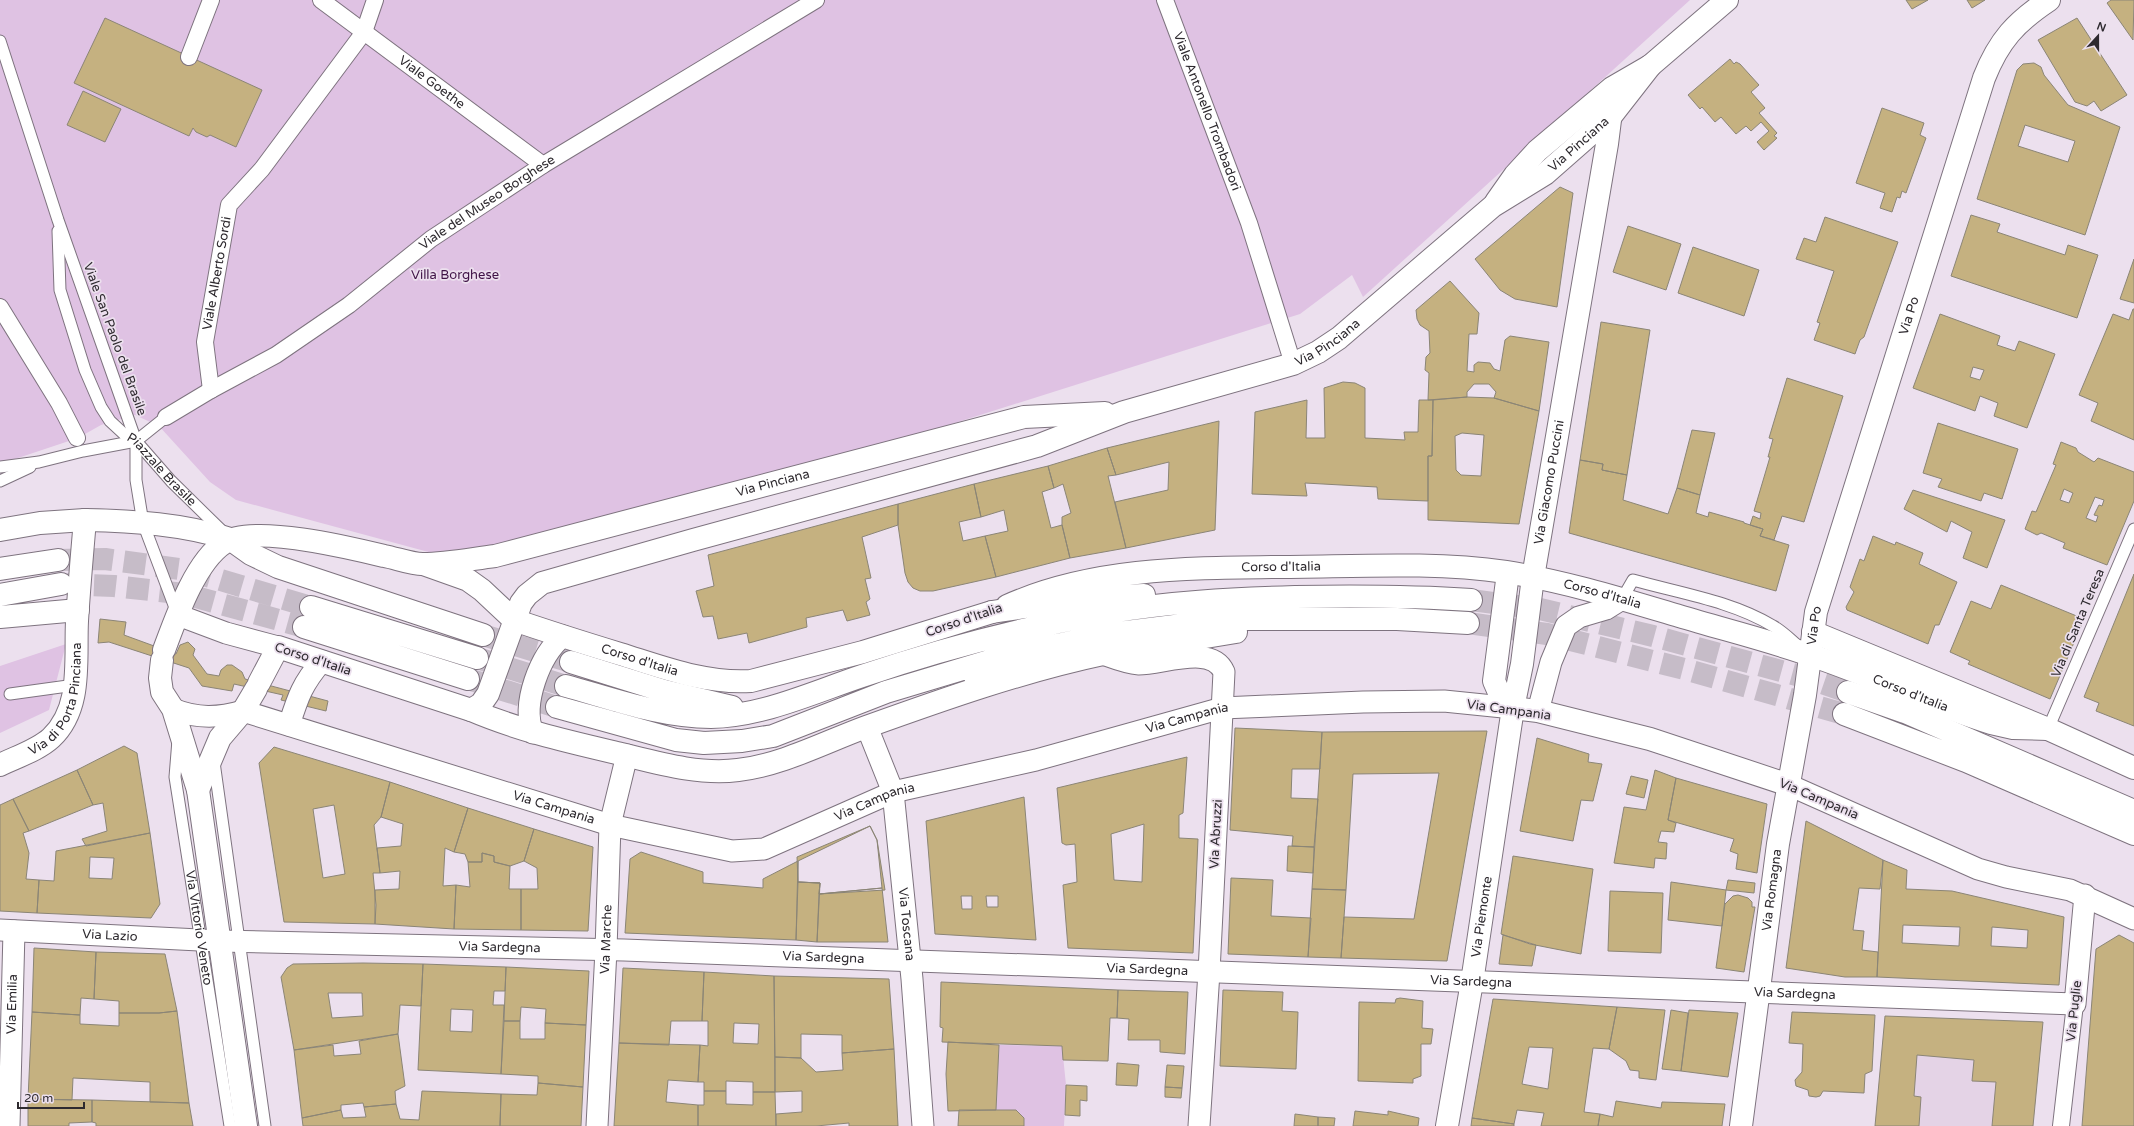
<svg xmlns="http://www.w3.org/2000/svg" width="2134" height="1126" font-family="'Varela Round',sans-serif">
	<style>
		.built { fill: #e4d3e6 }
		.green { fill: #dfc2e3 }
		.building { fill: #c5b180; stroke: #8b8576; fill-rule: evenodd }
		.lines { fill: none; stroke-linecap: round; stroke-linejoin: round }
		.primary-tunnel { stroke: #c6bcc8; stroke-width: 22; stroke-dasharray: 22 11; stroke-linecap: butt }
		.service-casing { stroke: #7e737f; stroke-width: 13 }
		.pedestrian-casing { stroke: #7e737f; stroke-width: 18 }
		.minor-casing { stroke: #7e737f; stroke-width: 23 }
		.tertiary-casing { stroke: #7e737f; stroke-width: 24 }
		.secondary-casing { stroke: #7e737f; stroke-width: 24 }
		.primary-casing { stroke: #7e737f; stroke-width: 24 }
		.service { stroke: #fff; stroke-width: 11 }
		.pedestrian { stroke: #fff; stroke-width: 16 }
		.minor { stroke: #fff; stroke-width: 21 }
		.tertiary { stroke: #fff; stroke-width: 22 }
		.secondary { stroke: #fff; stroke-width: 22 }
		.primary { stroke: #fff; stroke-width: 22 }
		.labels { text-anchor: middle; dominant-baseline: central; stroke-width: 3.5; stroke-linejoin: round; paint-order: stroke }
		.street-label { font-size: 13px; fill: #2e2a2f; stroke: #ece0ee }
		.park-label { font-size: 13px; fill: #401447; stroke: #ece0ee }
	</style>
	<rect width="100%" height="100%" fill="#ece0ee"/>
	<path class="built" d="M1885 1016 2043 1022 2033 1126H1875Z"/>
	<path class="green" d="M0 0H1690L1363 297 1352 275 1300 314 689 507 447 557 236 500 210 482 159 426 135 415 101 425 78 438 0 464Z
		M66 644 49 710 0 733V666Z
		M999 1045 1062 1046 1066 1085 1064 1126H1024V1118L1017 1110H996Z"/>
	<path class="building" d="M1906 0H1928L1912 9Z
		M1967 0H1985L1972 8Z
		M2111 0H2134L2133 40 2107 3Z
		M105 18 262 90 236 147 210 135 207 137 196 132 193 128 189 136 74 83Z
		M2077 18 2127 95 2101 111 2094 101 2087 106 2075 102 2038 40Z
		M1730 59 1734 64 1736 62 1740 64 1759 85 1751 92 1765 108 1759 113 1777 133 1774 136 1777 138 1764 150 1757 142 1769 131 1761 122 1751 131 1746 126 1736 134 1721 117 1715 122 1702 107 1700 109 1688 95Z
		M2034 63 2041 67 2044 75 2068 105 2120 127 2085 235 1977 199 2017 70 2023 64ZM2025 125 2075 141 2068 162 2018 146Z
		M83 91 121 109 105 142 67 125Z
		M1882 108 1924 123 1920 135 1926 138 1906 193 1902 191 1900 198 1897 197 1892 212 1880 208 1885 193 1856 183Z
		M1560 187 1573 193 1557 307 1515 299 1500 290 1475 259Z
		M1971 215 2000 224 1997 232 2065 255 2068 245 2098 255 2077 318 1951 276Z
		M1825 217 1898 242 1864 337 1860 340 1855 354 1814 340 1820 323 1817 322 1834 271 1796 259 1804 238 1816 242Z
		M1628 226 1681 244 1666 290 1613 272Z
		M1693 247 1759 270 1744 316 1678 293Z
		M2134 259V303L2120 299Z
		M1450 281 1479 313 1477 334H1469L1467 371 1474 372V365L1478 362 1490 363 1494 369 1500 371 1505 340 1510 336 1549 342 1539 411 1494 398 1496 392 1489 384H1474L1467 392V397L1428 400 1429 373 1425 370 1426 357 1430 353 1429 331 1420 325 1417 319 1416 310Z
		M2133 309H2134V440L2091 421 2098 403 2079 395 2113 314 2129 320Z
		M1940 314 2000 336 1997 345 2015 351 2019 341 2055 354 2027 428 1994 416 1998 403 1980 396 1975 411 1913 388ZM1973 367 1984 370 1980 380 1970 377Z
		M1601 322 1650 330 1627 475 1602 470 1603 464 1580 460Z
		M1787 378 1843 396 1804 522 1782 516 1774 540 1760 536 1763 529 1750 525 1753 516 1760 519 1761 513 1754 511 1770 457H1768L1773 439 1769 438Z
		M1343 382 1355 383 1365 388V438L1405 440 1404 432H1418L1419 400H1433L1432 456H1428V501L1378 499 1377 487 1305 483 1307 496 1252 494 1255 412 1307 400 1306 438H1325L1324 388Z
		M1467 397 1494 398 1539 411 1519 524 1428 520V456H1432L1433 400ZM1462 433 1484 435 1481 476 1461 475 1456 470 1455 436Z
		M1219 421 1215 530 1126 548 1115 502 1168 490 1169 462 1116 475 1107 448Z
		M1938 423 2018 449 2002 499 1984 493 1981 501 1938 487 1942 479 1923 473Z
		M1692 430 1715 433 1700 495 1677 488Z
		M2061 442 2076 448 2078 452 2094 462 2098 458 2134 472V501L2107 565 2063 548 2065 543 2041 533 2037 535 2025 529 2032 511 2036 512 2056 465 2053 464ZM2064 489 2073 493 2069 503 2060 500ZM2095 497 2104 500 2102 506 2099 505 2094 515 2098 516 2096 522 2086 518Z
		M1107 448 1116 475 1108 476 1126 548 1070 558 1062 525V517L1071 513 1063 484 1054 488 1048 466Z
		M1580 460 1603 464 1602 470 1627 475 1623 500 1668 514 1677 488 1700 495 1696 513 1708 517 1709 512 1744 522V523L1763 529 1760 536 1789 545 1776 591 1569 533Z
		M1048 466 1054 488 1042 492 1051 528 1062 525 1070 558 996 577 985 536 1008 531 1004 510 981 517 974 484Z
		M974 484 981 517 959 522 963 541 985 536 996 577 933 591H920L913 588 908 582 905 573 898 525V504Z
		M1913 490 2005 520 1987 568 1963 558 1972 532 1951 521 1947 532 1904 509Z
		M898 504V525L862 537 871 578 865 579 870 599 866 602 870 615 847 621 843 610 806 618 807 627 749 643 747 633 718 639 713 616 703 617 696 591 714 586 708 555Z
		M1873 536 1895 545 1896 542 1923 553 1919 564 1957 582 1939 625H1935L1928 644 1847 610 1846 607 1854 592 1850 587 1860 559 1864 561Z
		M2134 574V726L2096 711 2099 703 2084 697Z
		M2001 585 2084 619 2050 699 1968 664 1970 661 1950 652 1971 601 1991 609Z
		M100 619 126 622 124 635 176 654 180 645 188 642 195 649 193 655 207 674 219 676 221 670 227 665H232L242 672 245 679 328 701 326 711 281 700 283 695 234 684 232 691 202 686 189 668 109 642 98 643Z
		M1235 728 1322 732 1320 769H1292L1291 798 1318 799 1314 847 1292 846 1293 836 1230 830Z
		M1487 731 1447 961 1341 958 1344 917 1414 919 1439 773 1353 774 1346 890 1312 889 1322 732Z
		M1537 738 1589 754 1588 762 1602 764 1593 801 1581 800 1573 841 1520 831Z
		M124 746 137 753 150 833 86 846 82 839 107 831 103 803 93 805 77 770Z
		M274 747 390 782 381 817 374 825 380 873H373L376 905 375 924 284 922 259 763ZM334 805 345 874 323 878 313 809Z
		M1187 757 1183 813 1179 815V838L1198 839 1193 953 1068 948 1063 885 1077 882 1075 844 1066 845 1062 843 1057 788ZM1144 824 1142 882 1114 880 1111 834Z
		M77 770 93 805 29 831 13 799Z
		M1655 770 1676 778 1668 820 1676 823 1674 832 1661 831 1658 842 1667 843 1666 859 1655 858 1654 868 1614 863 1624 807 1646 810Z
		M1631 776 1648 780 1644 798 1626 794Z
		M1676 778 1767 804 1757 873 1736 869 1738 854 1730 851 1734 839 1668 820Z
		M390 782 468 808 454 852 445 848 443 886 456 885 454 929 375 924V890L399 889 400 871 380 873 377 848 401 846 403 824 381 817Z
		M1024 797 1036 940 935 934 926 821ZM961 896H972V909H962ZM986 896H998V907H987Z
		M13 799 29 831 23 833 29 853 26 879 39 880 37 913 0 911V805Z
		M468 808 534 829 524 861 510 866 494 862V856L482 853V862H468L465 854 454 852Z
		M1806 821 1883 860 1880 889 1859 888 1853 930 1864 931 1862 950 1878 952 1877 977H1845L1786 968Z
		M870 826 877 840 882 888 819 894 820 883 798 882V861Z
		M870 826 877 840 885 890 819 894 820 883 798 882 797 857Z
		M534 829 593 847 588 931 521 930V889H538L537 868 524 861Z
		M150 833 160 904 151 918 37 913 39 880 54 881 56 851ZM90 857 114 858 112 879 89 878Z
		M1288 846 1314 847 1313 873 1287 871Z
		M641 852 703 872V883L763 888V879L798 861 796 940 625 933 630 859Z
		M482 853 494 856V862L510 866 509 889H521V930L454 929 456 885 470 887 468 862H482Z
		M1513 856 1593 869 1581 954 1530 944 1501 934Z
		M1883 860 1907 870 1906 889 1952 891 2064 917 2059 985 1877 977ZM1903 925 1960 927 1959 946 1902 943ZM1992 927 2028 930 2027 948 1991 946Z
		M1231 878 1273 880 1271 916 1311 918 1308 957 1228 954Z
		M1728 880 1755 883 1754 893 1726 890Z
		M798 882 820 883 817 942 796 940Z
		M1671 882 1726 890 1722 926 1668 920Z
		M882 888 888 942H817L819 894Z
		M1312 889 1346 890 1341 958 1308 957Z
		M1610 891 1663 893 1661 953 1608 951Z
		M1738 895 1748 898 1752 902V907H1755L1744 972 1716 968 1725 904 1733 896Z
		M1503 935 1536 945 1532 966 1499 964Z
		M2119 935 2134 943V1126H2082L2096 949Z
		M34 948 96 952 94 999 81 998 80 1015 32 1012Z
		M96 952 165 954 177 1011 159 1013H119V1001L94 999Z
		M363 963 423 964 421 1006 400 1005 398 1034 294 1050 281 977 287 968 293 964ZM328 993H362L363 1016 332 1018Z
		M423 964 506 967 505 991H494L493 1005H504L501 1074 418 1070ZM451 1009 473 1010 472 1032 450 1031Z
		M506 967 589 971 586 1025 545 1023 546 1009 521 1007 520 1021H504Z
		M623 968 704 972 702 1021H671L669 1045 619 1043Z
		M704 972 774 976 775 1092H753V1082L726 1081V1091H704V1082H698L700 1045 708 1046V1021H702ZM734 1023 759 1024 758 1044 733 1043Z
		M774 976 889 979 894 1049 842 1053V1035L801 1034V1058L775 1057Z
		M941 982 1118 990 1117 1018H1110L1108 1061 1063 1060 1062 1046 942 1042 943 1028 940 1027Z
		M1118 990 1188 992 1185 1054 1160 1052V1040H1128L1129 1019 1117 1018Z
		M1223 990 1283 992 1282 1011 1298 1012 1296 1069 1220 1066Z
		M1400 998 1423 1001 1422 1028 1433 1029 1431 1044H1421V1076L1413 1079V1083L1358 1081 1359 1002 1395 1003 1396 999Z
		M1493 999 1617 1007 1609 1049 1593 1048 1584 1112 1600 1114 1598 1126H1541L1544 1113 1517 1110 1514 1124 1472 1118ZM1529 1047 1553 1048 1548 1089 1522 1084Z
		M1617 1007 1665 1010 1656 1080 1639 1078V1071L1630 1070 1626 1061 1609 1049Z
		M1671 1010 1688 1013 1681 1071 1662 1069Z
		M1689 1010 1738 1013 1728 1077 1681 1071Z
		M177 1011 189 1103 150 1102V1082L73 1078 72 1100 28 1099 32 1012 80 1015V1024L119 1026V1013H159Z
		M1792 1012 1875 1015 1872 1071 1865 1074 1864 1093 1823 1091 1820 1096 1816 1097 1809 1096 1808 1090 1796 1086 1795 1080 1802 1072 1803 1044 1789 1043Z
		M1885 1016 2043 1022 2033 1126H1992L1996 1082 1972 1081 1974 1060 1917 1055 1914 1096 1921 1097 1919 1126H1875Z
		M504 1021H520V1039H545V1023L586 1025 583 1087 538 1083V1076L501 1074Z
		M398 1034 405 1086 395 1091 396 1104 364 1107 363 1103 341 1105V1110L302 1118 294 1050 333 1045 334 1056 361 1054 359 1041Z
		M948 1042 999 1045 996 1110 948 1111 946 1074Z
		M619 1043 700 1045 698 1082 668 1080 666 1102 698 1105V1126H614Z
		M894 1049 898 1126H849V1123L816 1126H776V1114L802 1112V1091L775 1092V1057L801 1058 816 1072 843 1070 842 1053Z
		M1117 1063 1139 1065 1137 1086 1116 1085Z
		M1167 1065 1184 1066 1182 1088 1165 1087Z
		M538 1083 583 1087 581 1126H500L501 1094 537 1095Z
		M1066 1085 1087 1086V1101L1080 1100V1116L1065 1115Z
		M1165 1087 1182 1088 1181 1098 1165 1097Z
		M422 1091 501 1094 500 1126H303L302 1118 341 1110 343 1118 366 1117 364 1107 396 1104 400 1119 419 1120Z
		M704 1091H726V1104L753 1105V1092H775L776 1126H698V1105H704Z
		M28 1099 92 1100V1122L69 1123V1126H28Z
		M92 1100 189 1103 193 1126H96V1123L92 1122Z
		M1616 1101 1661 1108 1662 1102 1725 1104 1722 1126H1598L1600 1114 1613 1117Z
		M959 1110H1016L1024 1118V1126H958Z
		M1355 1111 1388 1115V1111L1419 1118 1418 1126H1353Z
		M1295 1114 1318 1117V1126H1294Z
		M1318 1117 1335 1118 1334 1126H1318Z
		M1472 1118 1514 1124V1126H1471Z"/>
	<g class="lines">
		<path class="primary-tunnel" d="M58 560 105 559 187 570 311 607
			M61 584 114 586 185 594 304 627
			M1471 600 1540 609 1653 636 1807 678 1848 692
			M1468 623 1547 634 1684 669 1844 714
			M483 635 571 662
			M477 658 566 686
			M468 679 557 707"/>
		<defs>
			<g id="service">
				<path d="M0 41 58 220 136 441V480L143 523 177 613"/>
				<path id="s1" d="M58 231 60 290 85 370 101 407 110 421 124 434 136 441 171 481 224 533"/>
				<path d="M0 467 39 462 83 451 136 441 166 417"/>
				<path d="M0 481 30 467"/>
				<path d="M1622 599 1633 580C1679 593 1732 601 1773 626 1782 631 1789 638 1797 645"/>
				<path d="M10 694 75 685"/>
				<path d="M2048 729 2134 529"/>
				<path id="s2" d="M178 740 175 777 230 1126"/>
				<path d="M214 762 265 1126"/>
			</g>
			<g id="pedestrian">
				<path id="s3" d="M321 0 543 165"/>
				<path id="s4" d="M1165 0 1249 223 1293 364"/>
				<path d="M189 57 211 0"/>
				<path d="M0 307 59 403 77 438"/>
				<path id="s5" d="M211 390 205 342 229 205 262 169 364 32 375 0"/>
				<path id="s6" d="M166 417 211 390 276 355 349 305 431 239 543 165 816 0"/>
				<path d="M2061 1126 2075 1004"/>
			</g>
			<g id="minor">
				<path d="M178 615 226 633 278 647"/>
				<path d="M1103 654C1114 658 1127 663 1139 664 1163 664 1212 644 1224 672L1209 972 1199 1126"/>
				<path id="s7" d="M173 709C197 719 219 718 243 711L610 825 732 851 764 849 893 792 1036 760 1222 708 1363 702 1444 701 1513 708"/>
				<path d="M1538 711 1551 662 1566 626 1579 617 1606 609 1622 599"/>
				<path d="M289 725C298 697 302 684 322 661"/>
				<path id="s8" d="M867 727 893 792 912 979 923 1126"/>
				<path d="M533 733C521 704 540 655 563 636"/>
				<path d="M1789 785 1978 869 2006 877 2070 890 2134 919"/>
				<path id="s9" d="M0 930 219 941 624 950 2075 1004 2085 895"/>
				<path id="s10" d="M9 1126 14 931"/>
				<path id="s11" d="M597 1126 606 950 610 825 627 755"/>
			</g>
			<g id="tertiary">
				<path d="M423 564 468 580 482 590 514 620"/>
				<path d="M1508 573 1494 681 1501 697 1513 708"/>
				<path id="s12" d="M1007 606C1089 569 1183 568 1272 567 1349 567 1429 561 1506 572 1564 581 1622 599 1679 616 1722 629 1767 640 1810 655 1871 675 1930 704 1991 723L2013 728 2048 729"/>
				<path d="M1813 632 2048 729 2134 768"/>
				<path d="M1513 708 1538 711 1650 739 1789 785"/>
				<path d="M471 710C520 731 570 742 621 754 658 763 699 775 738 770 782 765 825 742 866 727 944 699 1023 671 1103 654"/>
				<path id="s13" d="M0 765C16 757 38 750 51 738 83 708 75 660 77 621 79 588 82 554 85 520"/>
				<path id="s14" d="M1447 1126 1472 982 1513 708 1522 664 1533 577 1607 144 1612 104"/>
				<path id="s15" d="M1741 1126 1778 844 1805 695 1816 612 1984 78C1999 40 2016 22 2049 0"/>
			</g>
			<g id="secondary">
				<path d="M1496 202 1515 175 1537 151 1612 88 1650 66 1727 0"/>
				<path d="M85 520C134 521 183 524 230 539"/>
				<path id="s16" d="M514 620C549 632 584 643 620 654 662 667 705 684 751 681L863 652 992 612"/>
				<path id="s17" d="M164 650C176 618 195 562 224 543 252 524 351 548 384 556 396 558 410 564 423 564 446 564 471 559 495 556L1024 417 1105 413"/>
				<path d="M162 660 160 678 162 692 173 709 198 790 246 1126"/>
				<path id="s18" d="M259 683 278 647 471 710 481 704 488 694 521 603 527 595 542 583 693 540 1037 446 1124 412 1293 364 1318 352 1339 338 1493 206 1545 174 1611 116 1650 66"/>
				<path d="M198 790 220 738 243 711 256 689"/>
			</g>
			<path id="primary" d="M0 530 40 523 85 520
				M230 539 251 554 278 567 483 635
				M0 569 58 560
				M0 595 61 584
				M311 607 477 658
				M992 612 1083 598 1144 595
				M0 617 78 610
				M304 627 468 679
				M1103 654 1236 632
				M571 662 664 691 732 707
				M975 676 1042 667
				M566 686C613 699 661 717 711 717 763 716 814 692 862 676 941 649 1023 628 1105 613 1167 602 1231 599 1295 597 1354 596 1412 596 1471 600
				M1848 692 1905 712 2134 811
				M557 707 676 740 704 743 742 741 773 736 886 692 1009 655 1110 634 1231 619H1397L1468 623
				M1844 714 1966 761 2134 834"/>
		</defs>
		<use href="#service" class="service-casing"/>
		<use href="#pedestrian" class="pedestrian-casing"/>
		<use href="#minor" class="minor-casing"/>
		<use href="#tertiary" class="tertiary-casing"/>
		<use href="#secondary" class="secondary-casing"/>
		<use href="#primary" class="primary-casing"/>
		<use href="#service" class="service"/>
		<use href="#pedestrian" class="pedestrian"/>
		<use href="#minor" class="minor"/>
		<use href="#tertiary" class="tertiary"/>
		<use href="#secondary" class="secondary"/>
		<use href="#primary" class="primary"/>
	</g>
	<g class="labels">
		<g class="street-label">
			<text stroke="none"><textPath href="#s3" startOffset="138">Viale Goethe</textPath></text>
			<text stroke="none"><textPath href="#s4" startOffset="119">Viale Antonello Trombadori</textPath></text>
			<text stroke="none"><textPath href="#s18" startOffset="1538">Via Pinciana</textPath></text>
			<text stroke="none"><textPath href="#s6" startOffset="387">Viale del Museo Borghese</textPath></text>
			<text stroke="none"><textPath href="#s5" startOffset="118">Viale Alberto Sordi</textPath></text>
			<text stroke="none"><textPath href="#s15" startOffset="830">Via Po</textPath></text>
			<text transform="translate(115 339) rotate(70)">Viale San Paolo del Brasile</text>
			<text stroke="none"><textPath href="#s18" startOffset="1217">Via Pinciana</textPath></text>
			<text stroke="none"><textPath href="#s1" startOffset="271">Piazzale Brasile</textPath></text>
			<text stroke="none"><textPath href="#s14" startOffset="652">Via Giacomo Puccini</textPath></text>
			<text stroke="none"><textPath href="#s17" startOffset="687">Via Pinciana</textPath></text>
			<text stroke="none"><textPath href="#s12" startOffset="279">Corso d'Italia</textPath></text>
			<text stroke="none"><textPath href="#s12" startOffset="603">Corso d'Italia</textPath></text>
			<text transform="translate(964 620) rotate(-19)">Corso d'Italia</text>
			<text transform="translate(2078 623) rotate(-67)">Via di Santa Teresa</text>
			<text stroke="none"><textPath href="#s15" startOffset="506">Via Po</textPath></text>
			<text transform="translate(313 659) rotate(18)">Corso d'Italia</text>
			<text stroke="none"><textPath href="#s16" startOffset="132">Corso d'Italia</textPath></text>
			<text stroke="none"><textPath href="#s12" startOffset="927">Corso d'Italia</textPath></text>
			<text stroke="none"><textPath href="#s13" startOffset="96">Via di Porta Pinciana</textPath></text>
			<text transform="translate(1509 710) rotate(8)">Via Campania</text>
			<text stroke="none"><textPath href="#s7" startOffset="1057">Via Campania</textPath></text>
			<text transform="translate(1819 799) rotate(23)">Via Campania</text>
			<text stroke="none"><textPath href="#s7" startOffset="733">Via Campania</textPath></text>
			<text stroke="none"><textPath href="#s7" startOffset="397">Via Campania</textPath></text>
			<text transform="translate(1216 834) rotate(-87)">Via Abruzzi</text>
			<text stroke="none"><textPath href="#s15" startOffset="238">Via Romagna</textPath></text>
			<text stroke="none"><textPath href="#s14" startOffset="212">Via Piemonte</textPath></text>
			<text stroke="none"><textPath href="#s8" startOffset="203">Via Toscana</textPath></text>
			<text stroke="none"><textPath href="#s2" startOffset="190">Via Vittorio Veneto</textPath></text>
			<text stroke="none"><textPath href="#s9" startOffset="110">Via Lazio</textPath></text>
			<text stroke="none"><textPath href="#s11" startOffset="187">Via Marche</textPath></text>
			<text stroke="none"><textPath href="#s9" startOffset="500">Via Sardegna</textPath></text>
			<text stroke="none"><textPath href="#s9" startOffset="824">Via Sardegna</textPath></text>
			<text stroke="none"><textPath href="#s9" startOffset="1148">Via Sardegna</textPath></text>
			<text stroke="none"><textPath href="#s9" startOffset="1472">Via Sardegna</textPath></text>
			<text stroke="none"><textPath href="#s9" startOffset="1796">Via Sardegna</textPath></text>
			<text stroke="none"><textPath href="#s10" startOffset="122">Via Emilia</textPath></text>
			<text transform="translate(2074 1011) rotate(-84)">Via Puglie</text>
		</g>
		<g class="park-label">
			<text x="455" y="275">Villa Borghese</text>
		</g>
	</g>
	<g transform="translate(2098 36) rotate(21)" stroke="#ece0ee" stroke-width="3" paint-order="stroke">
	<path d="M0-3L7 15L0 10L-7 15Z" fill="#2e2a2f"/>
	<text y="-6" font-size="11" font-weight="bold" text-anchor="middle" fill="#2e2a2f">N</text>
	</g>
	<path d="M18 1102v6h66v-6" fill="none" stroke="#2e2a2f" stroke-width="2"/>
	<text x="24" y="1102" font-size="12" fill="#2e2a2f" stroke="#ece0ee" stroke-width="3" paint-order="stroke">20 m</text>
</svg>
